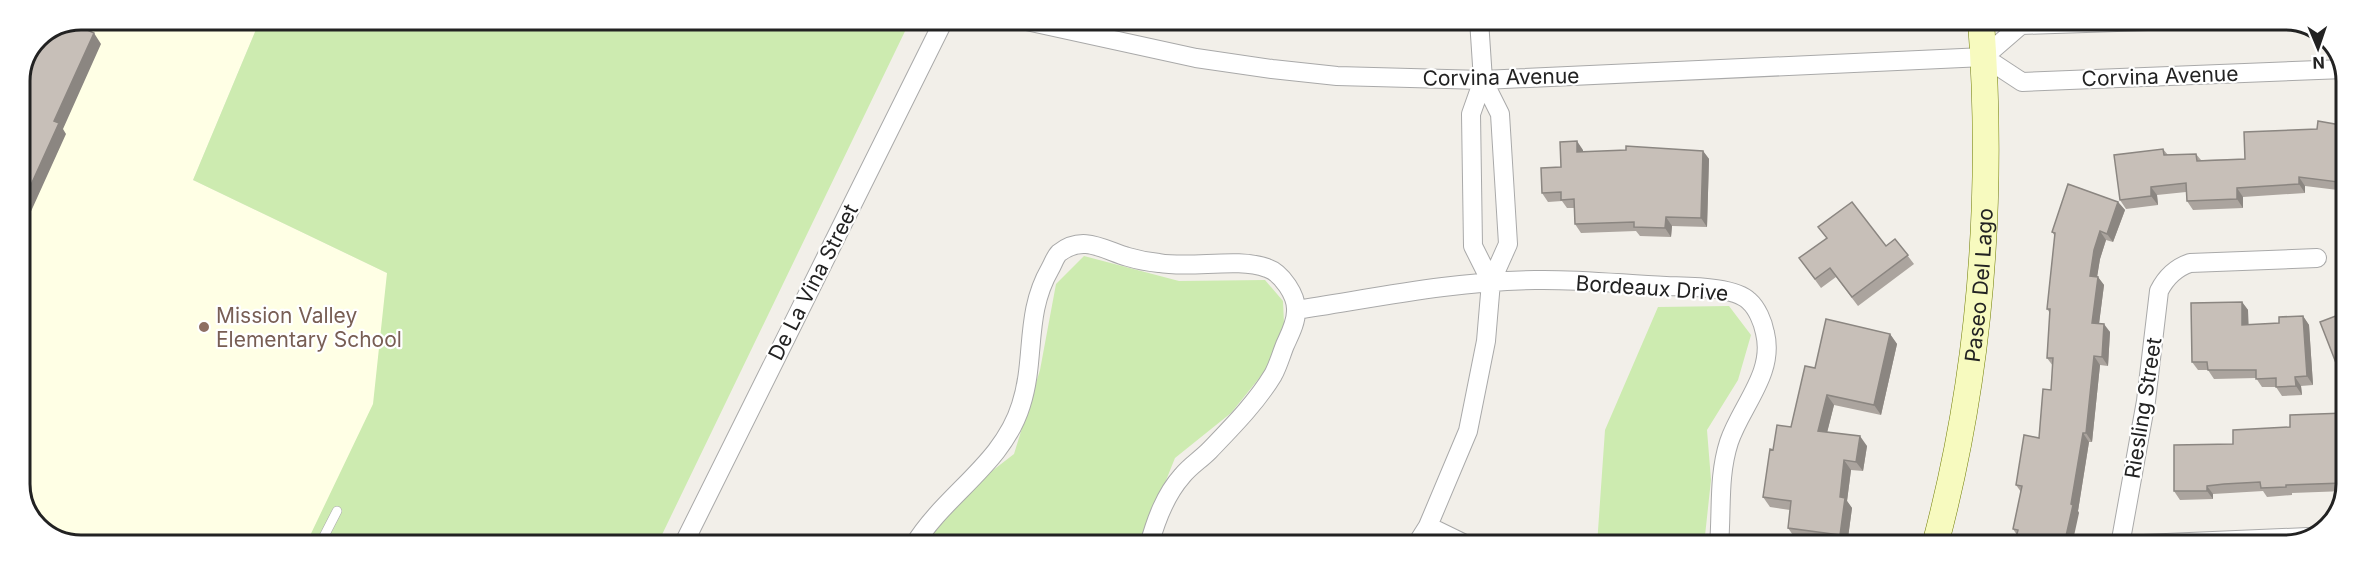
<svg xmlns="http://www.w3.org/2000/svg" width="2366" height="565" font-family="Inter,sans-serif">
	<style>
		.education { fill: #ffffe5 }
		.grass { fill: #cdebb0 }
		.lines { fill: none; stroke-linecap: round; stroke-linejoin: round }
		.lane-casing { stroke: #a9a9a9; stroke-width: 10 }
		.street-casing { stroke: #a9a9a9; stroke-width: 20 }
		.secondary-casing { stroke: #707d05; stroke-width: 27 }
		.lane { stroke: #fff; stroke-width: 9 }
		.street { stroke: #fff; stroke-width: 18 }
		.secondary { stroke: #f7fabf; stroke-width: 26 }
		.wall { fill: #aba49e }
		.shaded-wall { fill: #8b8681 }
		.building { fill: #c7bfb8; stroke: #8b8681; stroke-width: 1.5 }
		.education-dot { fill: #8d6e63; stroke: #fff; stroke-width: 2 }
		.labels { text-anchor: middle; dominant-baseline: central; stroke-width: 4.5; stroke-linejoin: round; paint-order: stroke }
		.street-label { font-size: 21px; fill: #222; stroke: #fff }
		.education-label { font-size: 21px; fill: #785e54; stroke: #fff; text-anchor: start }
		.rim { fill: none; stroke: #222; stroke-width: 3 }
	</style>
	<rect width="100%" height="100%" fill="#f2efe9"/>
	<path class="education" d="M81 20H260L193 180 387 273 391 380 310 544H68L35 525 20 492V80L38 37Z"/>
	<path class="grass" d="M260 20H905L908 25 657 545 306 544 373 404 387 273 193 180Z
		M1084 256 1179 281 1265 280 1283 301 1285 346 1231 413 1175 458 1140 545H930L935 515 1014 454 1040 370 1056 284Z
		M1729 306 1751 335 1738 380 1707 430 1711 480 1704 545H1597L1605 430 1658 307Z"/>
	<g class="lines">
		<defs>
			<path id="lane" d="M320 544 337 511"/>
			<path id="street" d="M1022 20 1196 58 1272 69 1337 76 1483 80 1984 57 2022 82 2344 69
				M1479 20 1483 80 1471 114 1473 246 1491 282
				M1984 57 2021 25 2148 21
				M1296 310C1375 298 1455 281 1535 280 1578 279 1622 284 1666 286 1687 287 1734 286 1749 301 1757 308 1763 322 1765 333 1775 373 1741 406 1729 442 1718 476 1722 510 1719 545
				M1428 526 1467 545
				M683 545 944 20
				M914 545C945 494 1003 464 1021 405 1036 359 1024 314 1050 269 1053 264 1055 257 1059 253 1083 234 1104 250 1128 257 1138 260 1149 262 1159 263 1192 269 1237 257 1267 268 1282 273 1297 296 1296 311 1296 323 1290 334 1285 345 1281 355 1278 366 1273 375 1256 403 1232 427 1209 451 1200 460 1190 466 1182 476 1165 495 1156 520 1149 545
				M1416 545 1428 526 1468 431 1486 341 1491 282 1508 244 1500 114 1483 80
				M2120 545 2146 401 2159 291C2166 277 2175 268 2190 263L2317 258
				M2120 545 2308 537"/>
			<g id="secondary">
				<path id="s1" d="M1935 545C1981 373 1994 198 1981 21"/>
			</g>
		</defs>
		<use href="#lane" class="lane-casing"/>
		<use href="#street" class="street-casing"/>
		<use href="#secondary" class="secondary-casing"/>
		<use href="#lane" class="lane"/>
		<use href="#street" class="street"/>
		<use href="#secondary" class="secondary"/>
	</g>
	<path class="wall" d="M2346 126V191L2305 186V193L2243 197V208L2193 210 2187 201 2186 192 2157 195 2158 205 2126 209 2120 200 2163 149 2168 155 2196 154 2201 160 2245 159 2317 129Z
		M1583 150V151H1703L1709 159 1707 227 1672 226 1671 237 1640 236 1636 231 1581 233 1575 224V208H1567L1562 201 1548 202 1542 193 1561 167Z
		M2118 202 2125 210 2113 242 2106 240 2100 259 2097 276 2104 285 2099 323 2110 332 2108 366 2100 365 2092 442H2089L2078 511 2079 513 2017 535 2013 529 2021 492 2016 485 2039 438 2051 390 2053 366 2047 358 2050 313 2047 309 2055 236 2052 232Z
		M1895 239 1914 264 1858 306 1836 277 1821 288 1799 258 1886 246Z
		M2242 302 2248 310V325L2279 323 2303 316 2309 325 2313 385 2301 386 2302 395 2282 396 2276 387H2262L2256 378 2214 379 2208 370H2198L2192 362Z
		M2346 312 2345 376 2344 377 2338 368Z
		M1890 334 1897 344 1881 415 1834 405 1827 432 1867 446 1863 471 1851 470 1847 501 1852 508 1847 545 1795 538 1788 528 1790 510 1770 507 1763 497 1773 450 1791 427 1815 368Z
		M2345 413V491L2292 493V495L2267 497 2263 491 2230 493 2213 494V499L2180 500 2174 491 2233 444 2290 427Z"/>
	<path class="shaded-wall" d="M94 33 101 44 63 129 66 134 28 218 30 222 20 247V209L54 121Z
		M1577 141 1583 150V160L1577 152Z
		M1703 151 1709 159 1707 227 1701 218Z
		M2299 177 2305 186V193L2299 184Z
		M2151 187 2157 195 2158 205 2151 196Z
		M2237 188 2243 197V208L2237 199Z
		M2118 202 2125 210 2113 242 2107 234Z
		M1666 217 1672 226 1671 237 1665 228Z
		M2100 231 2106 240 2100 259 2096 284 2090 276 2094 250Z
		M2098 277 2104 285 2098 332 2092 323Z
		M2242 302 2248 310 2249 333 2242 325Z
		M2303 316 2309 325 2313 385 2307 376Z
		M2104 324 2110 332 2108 366 2102 357Z
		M1890 334 1897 344 1881 415 1874 405Z
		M2094 356 2100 365 2092 442 2086 433Z
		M2295 377 2301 386 2302 395 2296 386Z
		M1827 395 1834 405 1825 441 1818 431Z
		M2083 433 2089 442 2078 511 2079 513 2072 545H2064Z
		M1860 436 1867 446 1863 471 1856 462Z
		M1844 460 1851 470 1847 501 1852 508 1847 545 1840 535V497Z
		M2342 462 2345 466V486L2343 483Z
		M2207 486 2213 494V499L2207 491Z"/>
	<path class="building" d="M72 23 94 33 54 121 59 123 20 209V80L38 37Z
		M2318 121 2346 126V183L2299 177V184L2237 188V199L2187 201 2186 183 2151 187V196L2120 200 2114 155 2163 149 2164 155 2196 154 2197 161 2245 159 2244 132 2317 129Z
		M1577 141V152L1626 150V146L1703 151 1701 218 1666 217 1665 228 1634 227V222L1575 224 1574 199 1561 200V192L1542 193 1541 168 1561 167 1560 142Z
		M2068 184 2118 202 2107 234 2100 231 2094 250 2090 276 2098 277 2092 323 2104 324 2102 357 2094 356 2086 433H2083L2071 504 2073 505 2064 545H2014L2018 530 2013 529 2022 486 2016 485 2024 435 2039 438 2043 389 2051 390 2053 358H2047L2050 309H2047L2055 233 2052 232Z
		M1852 202 1886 246 1895 239 1908 255 1852 297 1830 268 1815 279 1799 258 1827 238 1818 227Z
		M20 210 23 211 20 218Z
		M2242 302V325L2279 323V317L2303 316 2307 376 2295 377 2296 386 2276 387V378L2256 379V370H2208L2207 362H2192L2191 303Z
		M2346 312 2345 365 2338 368 2320 322Z
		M1826 319 1890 334 1874 405 1827 395 1818 431 1860 436 1856 462 1844 460 1840 497 1845 498 1840 535 1788 528 1791 501 1763 497 1770 449 1773 450 1777 425 1791 427 1805 366 1815 368Z
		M2345 413V462H2342L2343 483 2286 485V487L2261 488 2260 482 2224 484 2207 486V491H2174V445L2233 444V430L2290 427V415Z"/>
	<circle class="education-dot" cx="204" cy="327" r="6"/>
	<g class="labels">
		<g class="street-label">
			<text transform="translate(2160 76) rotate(-2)">Corvina Avenue</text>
			<text transform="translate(1501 77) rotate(-1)">Corvina Avenue</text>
			<text transform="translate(813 282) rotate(-63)">De La Vina Street</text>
			<text stroke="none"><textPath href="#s1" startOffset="264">Paseo Del Lago</textPath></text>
			<text transform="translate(1652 288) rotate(4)">Bordeaux Drive</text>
			<text transform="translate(2143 408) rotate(-81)">Riesling Street</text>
		</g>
		<g class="education-label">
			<text x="216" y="315">Mission Valley<tspan x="216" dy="24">Elementary School</tspan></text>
		</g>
	</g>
	<path d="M0 0H2366V565H0ZM81 30H2285A51 51 0 0 1 2336 81V484A51 51 0 0 1 2285 535H81A51 51 0 0 1 30 484V81A51 51 0 0 1 81 30Z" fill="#fff" fill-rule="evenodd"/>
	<path class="rim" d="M81 30H2285A51 51 0 0 1 2336 81V484A51 51 0 0 1 2285 535H81A51 51 0 0 1 30 484V81A51 51 0 0 1 81 30Z"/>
	<g transform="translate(2318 48) rotate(178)" stroke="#ffffff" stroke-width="4.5" paint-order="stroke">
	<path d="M0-4.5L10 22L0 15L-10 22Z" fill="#222222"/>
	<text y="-9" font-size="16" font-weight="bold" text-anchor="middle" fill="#222222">N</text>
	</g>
</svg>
